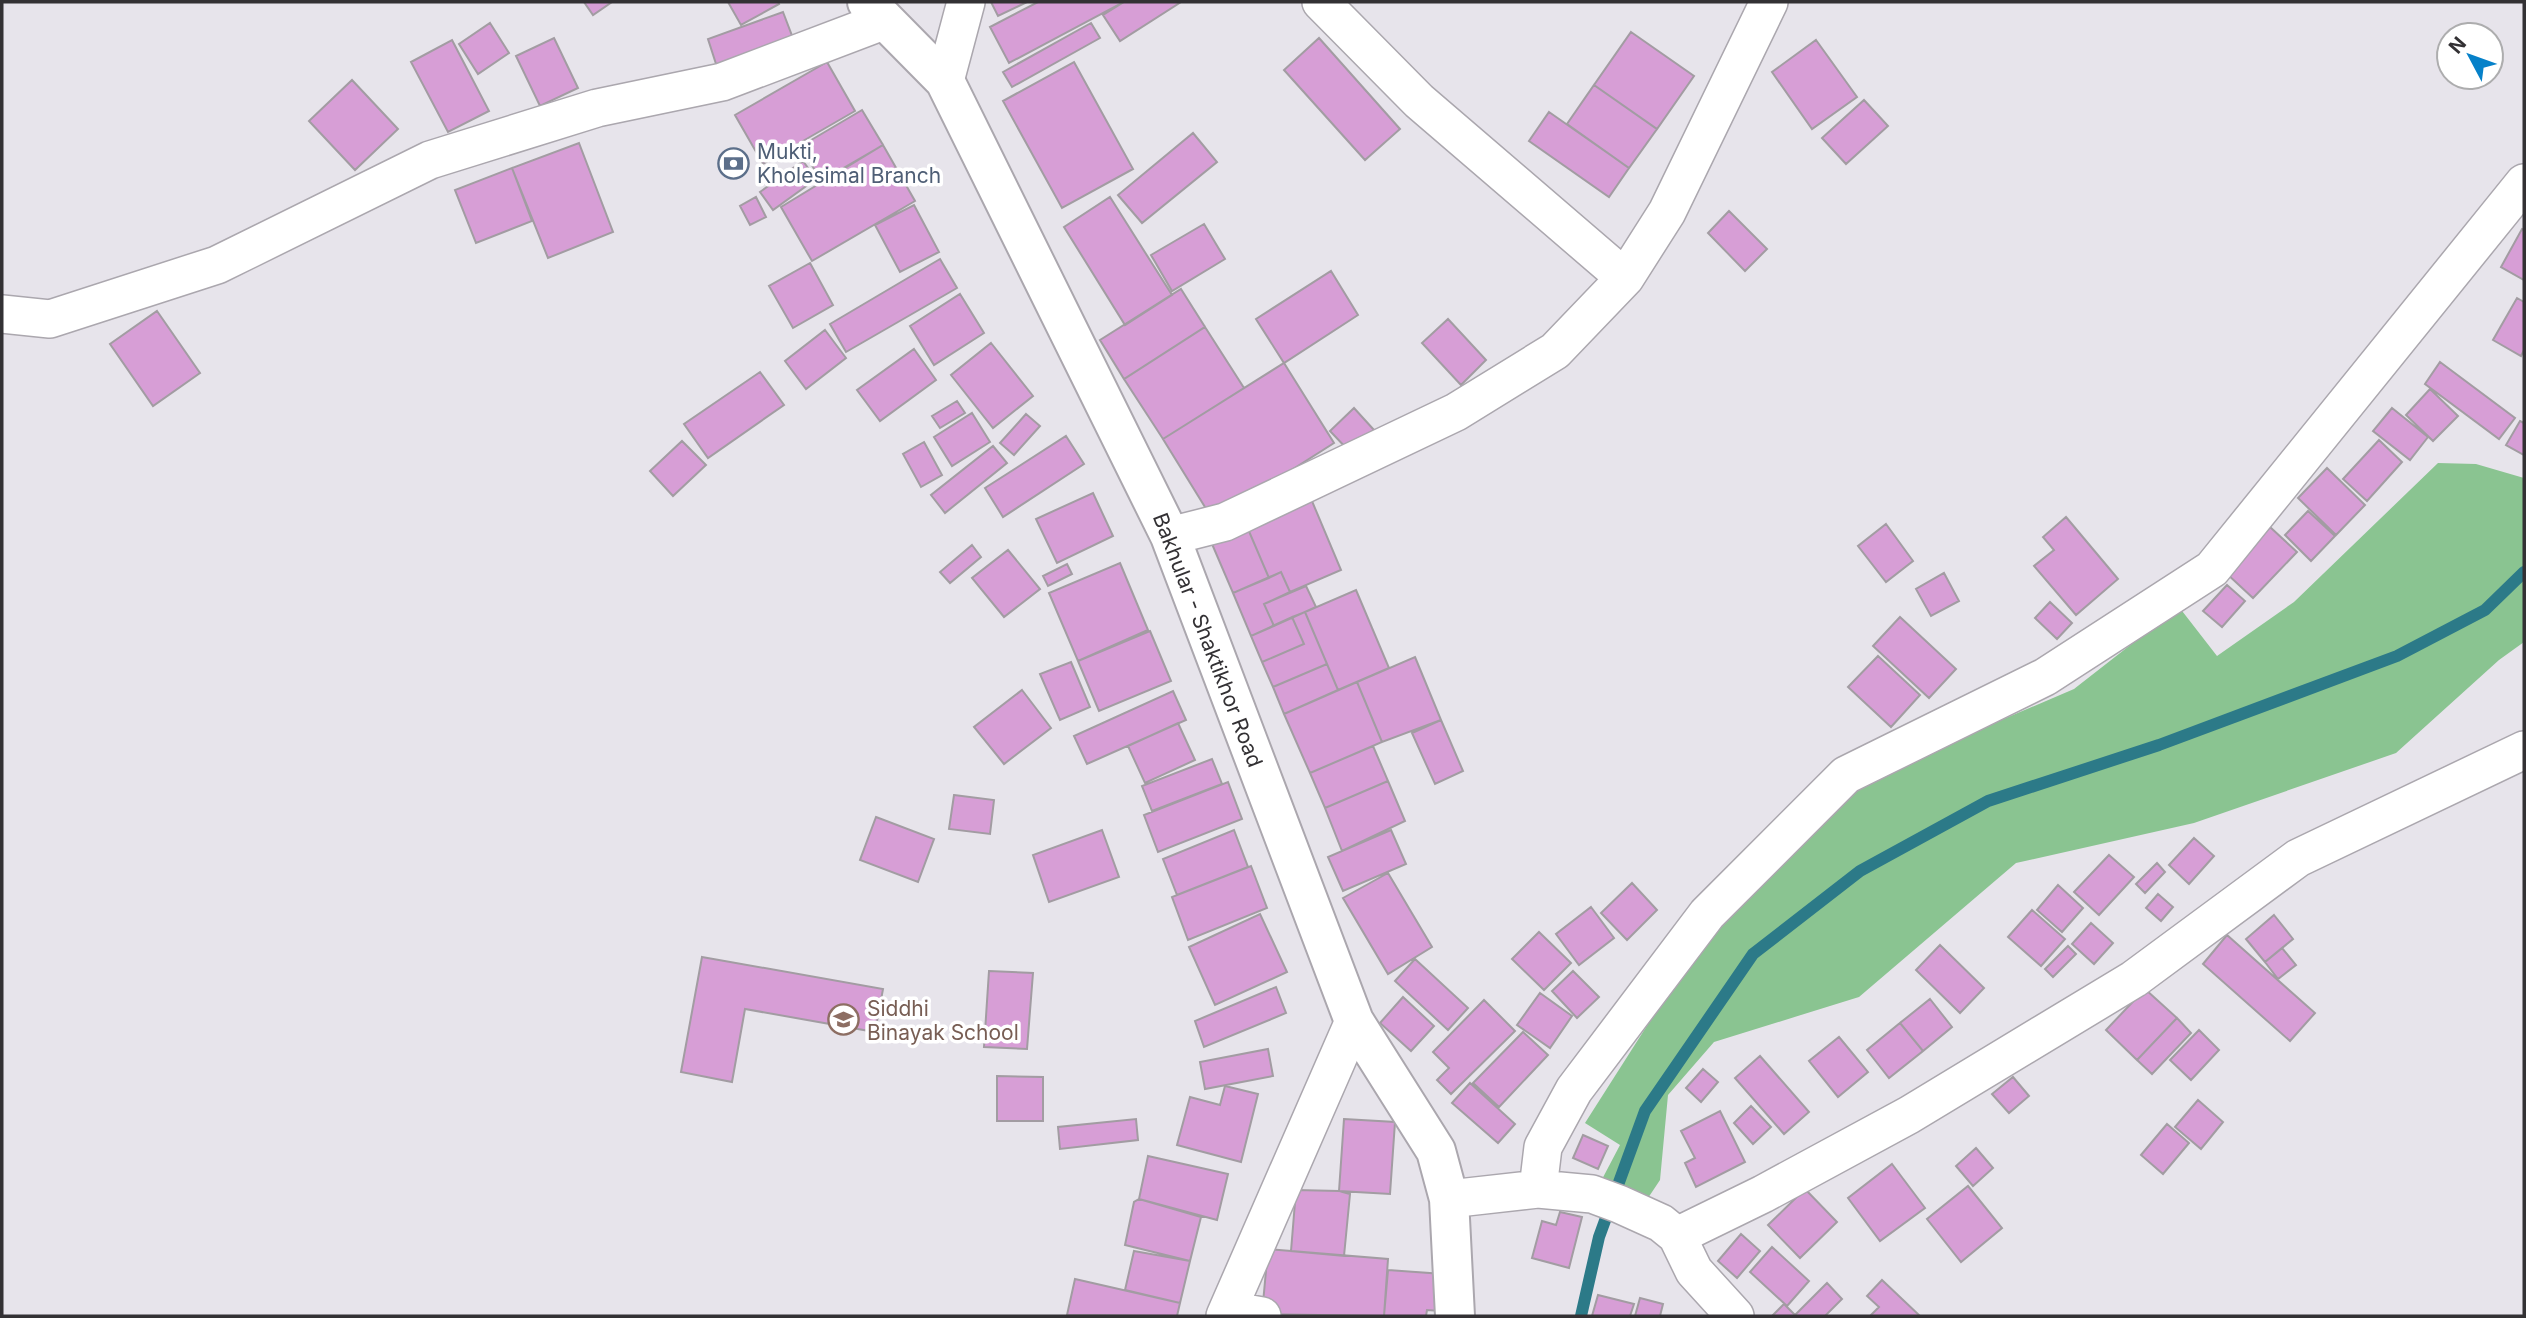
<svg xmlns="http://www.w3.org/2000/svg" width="2526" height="1318" font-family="Inter,sans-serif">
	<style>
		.green { fill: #8ac491 }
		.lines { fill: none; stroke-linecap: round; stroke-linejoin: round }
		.stream { stroke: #2c7a88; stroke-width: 12 }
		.building { fill: #d79ed6; stroke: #a29ca2; stroke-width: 2 }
		.minor-casing { stroke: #aba7ae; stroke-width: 40 }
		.tertiary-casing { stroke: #aba7ae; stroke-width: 42 }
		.minor { stroke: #fff; stroke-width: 37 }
		.tertiary { stroke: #fff; stroke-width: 38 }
		.labels { text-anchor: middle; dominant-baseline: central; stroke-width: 7; stroke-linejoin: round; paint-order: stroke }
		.service-label { font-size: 21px; fill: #4e5e75; stroke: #fff; text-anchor: start }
		.street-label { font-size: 21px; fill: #333134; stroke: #fff }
		.education-label { font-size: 21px; fill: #785e54; stroke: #fff; text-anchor: start }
	</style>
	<rect width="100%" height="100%" fill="#e7e4eb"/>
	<path class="green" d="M2438 463 2476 464 2524 478V642L2499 660 2396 753 2194 823 2016 863 1859 997 1714 1042 1668 1095 1660 1180 1646 1201 1599 1185 1620 1145 1585 1123 1715 919 1868 777 2074 689 2179 607 2217 656 2294 602Z"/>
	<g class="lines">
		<path class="stream" d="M1581 1316 1599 1237 1645 1111 1753 954 1860 871 1988 801 2159 745 2397 656 2485 610 2524 572"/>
	</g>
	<path class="building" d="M584 2H612L593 15Z
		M728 2H778L779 4 741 25Z
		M991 2H1027L998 16Z
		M1038 2H1122V3L1009 63 990 27Z
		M1124 2H1181L1120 41 1103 15Z
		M783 12 794 41 717 67 708 39Z
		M490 23 509 53 478 74 459 44Z
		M1091 23 1100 38 1012 87 1003 72Z
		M1631 32 1694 76 1657 129 1594 85Z
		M554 38 578 88 540 106 516 56Z
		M1319 38 1400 129 1365 160 1284 70Z
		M452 40 489 111 448 132 411 62Z
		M1816 40 1857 97 1812 129 1772 72Z
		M827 62 855 111 763 164 735 115Z
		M1074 62 1133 169 1062 208 1003 101Z
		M352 80 398 129 355 170 309 121Z
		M1594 85 1657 129 1629 168 1567 124Z
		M1864 100 1888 126 1846 164 1822 138Z
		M862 110 883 145 821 181 801 146Z
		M1549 112 1629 168 1609 197 1529 141Z
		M1193 133 1217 162 1142 223 1118 195Z
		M579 143 613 232 548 258 512 168Z
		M883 145 915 201 812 261 781 207Z
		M803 161 816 179 773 210 760 192Z
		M512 168 532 221 476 243 455 190Z
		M756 197 766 217 750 225 740 206Z
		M1110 197 1172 295 1125 325 1064 227Z
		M914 205 939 252 900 272 875 225Z
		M1729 211 1767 249 1745 271 1708 233Z
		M1204 224 1225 259 1172 291 1151 255Z
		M2522 229 2524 230V280L2501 267Z
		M940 259 957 288 846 352 830 324Z
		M810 263 833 305 793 328 769 286Z
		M1331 271 1358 315 1284 363 1256 319Z
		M1181 289 1205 327 1124 379 1100 340Z
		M960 294 984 333 934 365 910 326Z
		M2517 298 2524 302V350L2521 356 2493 340Z
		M157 311 200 373 153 406 110 344Z
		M1448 319 1486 360 1461 385 1422 343Z
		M1205 327 1244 388 1163 439 1124 379Z
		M825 330 846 358 806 389 785 361Z
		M991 343 1033 396 993 428 951 375Z
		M914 349 936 380 880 421 857 390Z
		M2440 362 2515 418 2499 439 2425 384Z
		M1284 363 1334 443 1213 520 1163 439Z
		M760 372 784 405 708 458 684 424Z
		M2430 389 2458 416 2433 441 2406 415Z
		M957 401 965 413 940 428 932 416Z
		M1354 408 1374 430 1350 452 1330 431Z
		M2392 408 2428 437 2410 460 2373 431Z
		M972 413 990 442 952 466 934 437Z
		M1026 414 1040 426 1014 455 1000 443Z
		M2520 421 2524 423V455L2506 445Z
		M1066 436 1084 464 1003 517 985 488Z
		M2379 440 2402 462 2367 501 2343 479Z
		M682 441 706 465 673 496 650 471Z
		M924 442 942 475 921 487 903 454Z
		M993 446 1007 463 945 513 931 495Z
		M2327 468 2365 505 2336 535 2298 498Z
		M1093 493 1113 536 1057 563 1036 519Z
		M1309 494 1341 570 1290 592 1281 572 1269 578 1245 522Z
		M2308 511 2335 536 2311 561 2285 535Z
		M2066 517 2118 579 2076 615 2034 566 2054 550 2043 537Z
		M1245 522 1269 578 1233 593 1209 537Z
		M1886 524 1913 561 1886 582 1858 546Z
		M2270 527 2297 552 2253 598 2226 573Z
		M972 545 981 557 950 583 940 572Z
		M1008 550 1040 589 1004 617 972 578Z
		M1120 563 1148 630 1078 661 1049 593Z
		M1067 564 1072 574 1048 586 1043 576Z
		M1281 572 1290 592 1264 604 1274 626 1251 636 1233 593Z
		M1944 573 1959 601 1931 616 1916 589Z
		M2227 585 2245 601 2222 627 2203 611Z
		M1306 586 1316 607 1274 626 1264 604Z
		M1356 590 1389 668 1338 690 1305 612Z
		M2050 602 2072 623 2057 639 2035 618Z
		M1305 612 1327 664 1273 687 1262 662 1304 644 1292 617Z
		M1292 617 1304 644 1262 662 1251 636Z
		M1900 617 1956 669 1929 698 1873 646Z
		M1150 631 1171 681 1099 711 1078 661Z
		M1878 656 1920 695 1891 727 1848 687Z
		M1415 657 1441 720 1382 742 1357 682Z
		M1071 662 1090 707 1060 720 1040 674Z
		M1327 664 1338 690 1284 714 1273 687Z
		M1357 682 1382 742 1310 773 1284 714Z
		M1022 690 1051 728 1004 764 974 727Z
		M1173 691 1186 720 1087 764 1074 736Z
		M1441 720 1463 771 1435 784 1412 733Z
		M1178 723 1195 760 1145 783 1128 746Z
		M1373 746 1388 781 1325 808 1310 773Z
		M1212 759 1222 784 1152 811 1142 786Z
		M1388 781 1405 821 1342 851 1325 808Z
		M1228 782 1242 819 1158 852 1144 815Z
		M954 795 994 800 990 834 949 829Z
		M876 817 934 839 918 882 860 860Z
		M1102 830 1119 877 1049 902 1033 855Z
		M1234 830 1248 867 1177 895 1163 859Z
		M1391 830 1406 864 1343 891 1328 857Z
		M2194 838 2214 856 2189 884 2169 865Z
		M2109 855 2134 877 2099 915 2074 892Z
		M2157 863 2165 872 2145 893 2136 884Z
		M1251 866 1267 908 1188 940 1172 897Z
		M1388 873 1432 947 1388 974 1343 898Z
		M1632 883 1657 910 1627 940 1601 913Z
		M2058 885 2083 908 2062 932 2037 910Z
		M2158 894 2173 907 2161 921 2146 908Z
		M1591 907 1614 938 1579 965 1556 934Z
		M2032 910 2065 939 2041 966 2008 937Z
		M1260 914 1287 972 1215 1005 1189 947Z
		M2274 915 2293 939 2265 962 2246 939Z
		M2091 923 2113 943 2094 964 2072 944Z
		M1539 932 1571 963 1544 990 1512 959Z
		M2227 935 2315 1013 2290 1041 2203 964Z
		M1940 945 1984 988 1960 1013 1916 970Z
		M2068 946 2076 954 2053 977 2045 969Z
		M2282 948 2296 965 2278 979 2265 962Z
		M702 957 883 989 875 1032 745 1009 732 1082 681 1072Z
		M1415 959 1468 1008 1448 1030 1395 981Z
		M989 971 1033 973 1027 1049 984 1047Z
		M1573 971 1599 997 1577 1018 1552 991Z
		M1276 987 1286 1013 1204 1047 1195 1021Z
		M2145 989 2177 1018 2137 1060 2106 1030Z
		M1540 993 1572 1016 1550 1048 1517 1025Z
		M1403 997 1434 1026 1411 1051 1380 1023Z
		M1930 999 1952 1027 1923 1051 1900 1023Z
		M1484 1000 1515 1031 1451 1094 1437 1080 1449 1068 1433 1052Z
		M2177 1018 2191 1033 2152 1074 2137 1060Z
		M1900 1023 1923 1051 1889 1078 1867 1050Z
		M2199 1030 2219 1050 2191 1080 2170 1060Z
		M1523 1032 1548 1055 1499 1107 1473 1083Z
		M1839 1037 1868 1072 1838 1097 1809 1061Z
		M1268 1049 1273 1076 1205 1089 1200 1062Z
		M1760 1056 1809 1112 1784 1134 1735 1078Z
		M1703 1069 1718 1082 1701 1102 1686 1088Z
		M997 1076 1043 1077V1121H997Z
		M2013 1077 2029 1096 2009 1113 1992 1094Z
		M1470 1083 1515 1124 1498 1143 1452 1103Z
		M1225 1086 1258 1094 1241 1162 1177 1145 1190 1097 1220 1105Z
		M2198 1100 2223 1122 2201 1149 2175 1127Z
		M1751 1106 1771 1127 1753 1144 1734 1123Z
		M1720 1111 1745 1162 1696 1187 1685 1163 1695 1158 1681 1131Z
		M1136 1119 1138 1140 1060 1149 1058 1127Z
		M1344 1119 1395 1122 1390 1194 1339 1191Z
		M2167 1124 2189 1143 2163 1174 2141 1155Z
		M1583 1135 1608 1146 1598 1169 1573 1158Z
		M1976 1148 1993 1168 1973 1186 1956 1166Z
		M1148 1156 1228 1174 1217 1220 1139 1199Z
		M1892 1164 1925 1208 1880 1241 1848 1198Z
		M1968 1186 2002 1228 1961 1262 1927 1219Z
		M1805 1189 1837 1222 1800 1258 1768 1225Z
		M1296 1190 1339 1191 1350 1194 1344 1256 1291 1251Z
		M1139 1199 1201 1217 1190 1261 1125 1245 1134 1202Z
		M1560 1212 1582 1217 1569 1268 1532 1258 1542 1221 1556 1225Z
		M1741 1234 1760 1251 1737 1278 1718 1261Z
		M1772 1247 1809 1281 1787 1306 1750 1272Z
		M1268 1249 1388 1259 1384 1316 1262 1314Z
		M1134 1251 1190 1261 1180 1303 1125 1290Z
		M1388 1270 1443 1274 1440 1311 1427 1310 1426 1316H1384Z
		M1075 1279 1180 1303 1177 1316 1067 1315Z
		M1882 1280 1920 1316H1870L1879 1307 1867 1296Z
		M1827 1283 1842 1299 1825 1316H1772L1784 1304 1795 1315Z
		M1598 1295 1634 1304 1630 1316H1592Z
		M1640 1298 1663 1304 1660 1316H1635Z"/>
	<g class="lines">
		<defs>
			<path id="minor" d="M1321 2 1419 101 1625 278
				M945 81 966 2
				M2 314 50 319 217 265 430 160 597 108 722 82 883 21
				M1170 536 1225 522 1456 412 1555 351 1625 278 1667 212 1769 2
				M1538 1189 1543 1147 1574 1090 1707 914 1846 775 2045 677 2212 569 2524 183
				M1449 1199 1538 1189 1592 1194 1619 1204 1661 1223 1677 1236 1694 1271 1735 1316
				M1677 1236 1763 1194 1909 1115 2134 979 2298 858 2524 750
				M1228 1310 1262 1316
				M1225 1316 1354 1021"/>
			<path id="tertiary" d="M867 2 945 81 1170 536 1354 1021 1436 1151 1449 1199 1455 1316"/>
		</defs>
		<use href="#minor" class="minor-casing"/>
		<use href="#tertiary" class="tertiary-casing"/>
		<use href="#minor" class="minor"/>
		<use href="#tertiary" class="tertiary"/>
	</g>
	<defs>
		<symbol id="bank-ring" viewBox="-11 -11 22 22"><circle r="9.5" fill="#fff" stroke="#5c6f8a" stroke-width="1.5"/><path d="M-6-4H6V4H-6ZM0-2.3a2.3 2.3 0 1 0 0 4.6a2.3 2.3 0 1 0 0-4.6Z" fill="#5c6f8a"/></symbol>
		<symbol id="school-ring" viewBox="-11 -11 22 22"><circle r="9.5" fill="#fff" stroke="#8d6e63" stroke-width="1.5"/><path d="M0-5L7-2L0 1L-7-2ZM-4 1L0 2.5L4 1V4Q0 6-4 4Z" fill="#8d6e63"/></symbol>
	</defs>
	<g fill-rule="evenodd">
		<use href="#bank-ring" x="716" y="146" width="35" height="35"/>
		<use href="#school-ring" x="826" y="1002" width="35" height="35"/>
	</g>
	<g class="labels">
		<g class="service-label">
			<text x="757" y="151">Mukti,<tspan x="757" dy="24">Kholesimal Branch</tspan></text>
		</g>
		<g class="street-label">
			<text transform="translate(1208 640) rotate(69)">Bakhular - Shaktikhor Road</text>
		</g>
		<g class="education-label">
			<text x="867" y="1008">Siddhi<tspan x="867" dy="24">Binayak School</tspan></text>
		</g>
	</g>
	<rect width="2526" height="1318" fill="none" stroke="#333134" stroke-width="7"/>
	<g transform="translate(2470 56) rotate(311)"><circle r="33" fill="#ffffff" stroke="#adadae" stroke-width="2"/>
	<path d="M0-5L12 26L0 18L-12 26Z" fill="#0681c9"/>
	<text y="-10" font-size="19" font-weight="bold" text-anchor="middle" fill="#333134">N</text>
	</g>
</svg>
